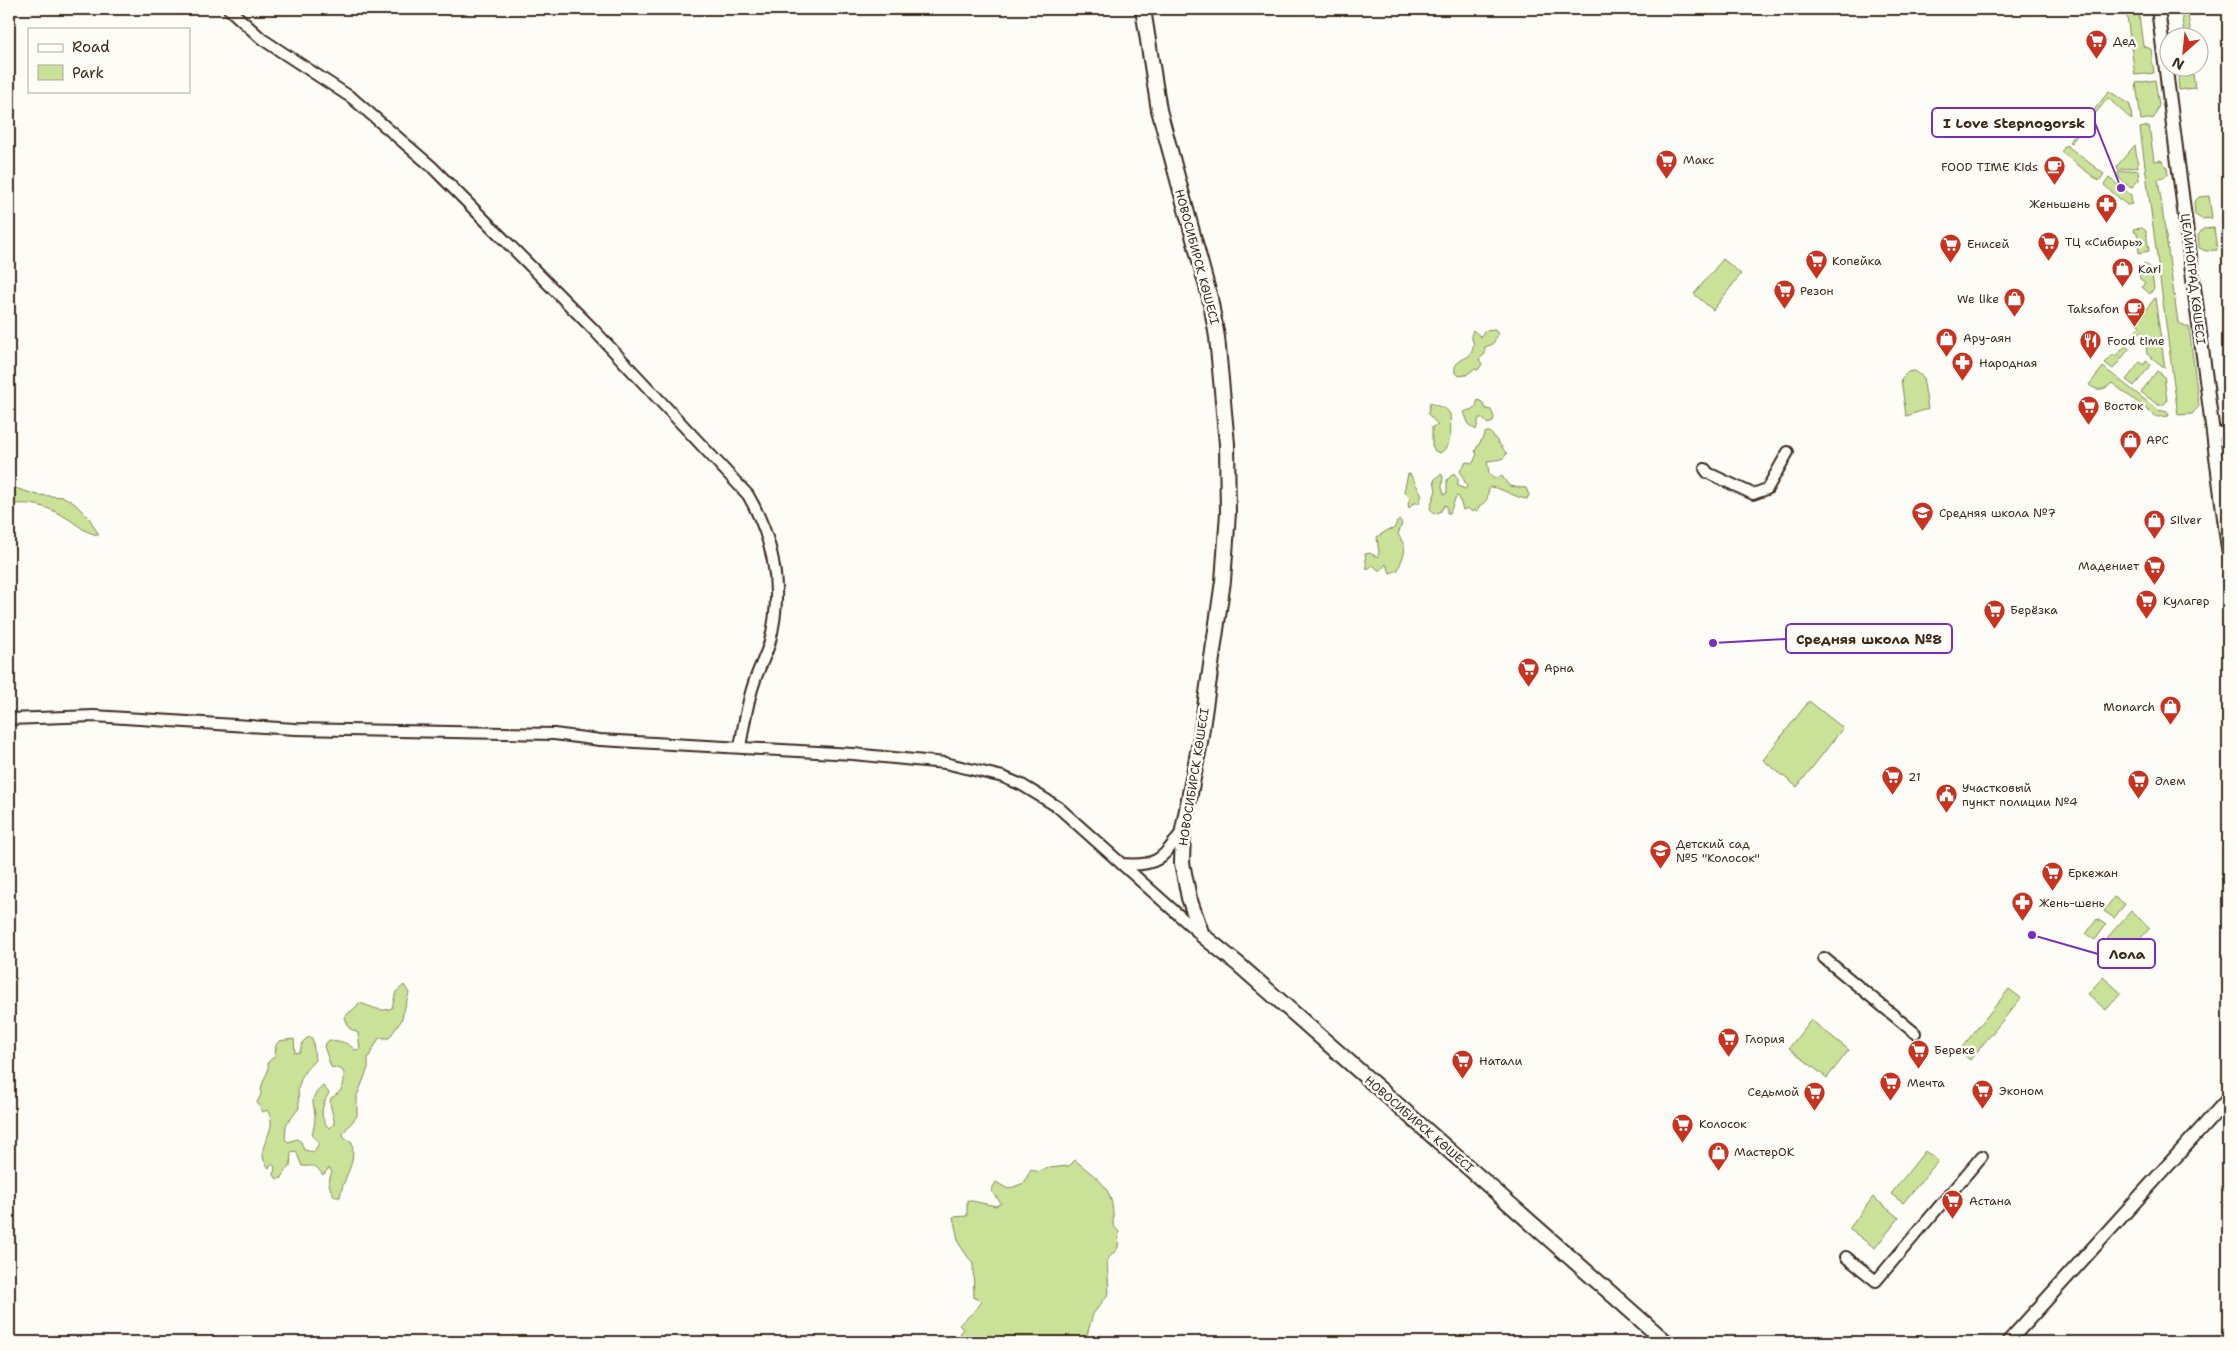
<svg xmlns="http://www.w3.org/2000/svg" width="2237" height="1351" font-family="'Shantell Sans',sans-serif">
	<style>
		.green { fill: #c9e298; stroke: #82865b }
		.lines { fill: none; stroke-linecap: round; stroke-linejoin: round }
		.minor-casing { stroke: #3b2a1e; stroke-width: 14 }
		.tertiary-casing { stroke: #3b2a1e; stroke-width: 16 }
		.secondary-casing { stroke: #3b2a1e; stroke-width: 18 }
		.minor { stroke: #fdfcf7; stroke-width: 10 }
		.tertiary { stroke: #fdfcf7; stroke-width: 12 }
		.secondary { stroke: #fdfcf7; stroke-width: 14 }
		.labels { text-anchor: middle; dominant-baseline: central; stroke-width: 5; stroke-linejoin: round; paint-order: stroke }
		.poi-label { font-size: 12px; fill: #3b2a1e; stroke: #fdfcf7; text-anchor: start }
		.street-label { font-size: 12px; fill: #3b2a1e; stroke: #fdfcf7 }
		.leader { fill: none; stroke: #7b2cbf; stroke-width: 2 }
		.callout-dot { fill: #7b2cbf; stroke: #fdfcf7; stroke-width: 2 }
		.callout { fill: #fdfcf7; stroke: #7b2cbf; stroke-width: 2 }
		.callout-label { font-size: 14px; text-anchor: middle; font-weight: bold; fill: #3b2a1e }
	</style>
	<rect width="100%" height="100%" fill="#fdfcf7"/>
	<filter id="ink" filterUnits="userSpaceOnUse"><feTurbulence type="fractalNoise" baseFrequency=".02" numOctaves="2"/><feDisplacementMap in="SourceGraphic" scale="10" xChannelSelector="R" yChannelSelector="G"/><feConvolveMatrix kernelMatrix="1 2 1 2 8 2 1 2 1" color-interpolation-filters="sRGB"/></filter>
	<g filter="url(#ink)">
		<path class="green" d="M2126 9H2138L2143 46 2151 49 2154 73 2135 75Z
			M2181 9H2187L2191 34 2184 35Z
			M2193 74 2195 88 2179 90 2178 76Z
			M2155 80 2159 105 2154 118 2141 120 2136 83Z
			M2109 91 2130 105 2132 120 2108 98 2071 143 2069 142Z
			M2149 126 2154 161 2161 160 2167 167 2168 175 2158 179 2178 323 2189 327 2199 406 2192 414 2178 415 2140 128Z
			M2066 145 2104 174 2099 181 2061 152Z
			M2135 145 2138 167 2118 170 2117 166Z
			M2138 170 2139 180 2131 188 2119 178 2118 172Z
			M2109 178 2131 195 2132 204 2127 205 2104 185Z
			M2209 196 2212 218 2202 219 2195 215 2194 202 2199 197Z
			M2142 228 2146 231 2149 251 2139 253 2137 233 2134 232 2133 229Z
			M2214 228 2217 250 2206 251 2199 248 2198 235 2203 229Z
			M1723 259 1741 274 1713 310 1694 294Z
			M2144 263 2151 268 2154 288 2150 294 2142 287 2145 282 2140 279 2139 273 2137 272Z
			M2155 298 2165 368 2147 354 2145 334 2142 332 2136 334 2134 333 2140 326 2136 322Z
			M1473 330 1481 337 1484 331 1495 330 1498 334 1493 344 1485 347V354L1479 359 1482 364 1478 370 1474 369 1466 375 1459 376 1455 373C1453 362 1462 360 1469 356 1472 353 1473 348 1474 344L1471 336Z
			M2126 346 2129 349 2113 369 2105 363 2113 354 2115 356Z
			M2146 361 2151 365 2134 386 2126 380 2140 362 2144 365Z
			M2103 367 2158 410 2168 412 2169 416 2157 417 2112 383C2104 391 2097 391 2089 385Z
			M1915 371 1923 377 1928 409 1906 416 1901 379 1908 372Z
			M2157 371 2164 376 2167 401 2163 405H2158L2141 392Z
			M1478 400 1482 402 1486 409 1491 410 1494 417 1493 422 1488 424 1482 418H1479L1476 430 1469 425 1464 412 1475 408Z
			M1430 403 1446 409 1450 414C1451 428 1453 445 1440 453L1435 451 1432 445V427L1438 425 1428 414Z
			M1486 432H1490L1507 454 1502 459 1487 461 1489 473 1494 479 1502 476 1509 486 1526 488 1529 495 1527 499C1515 498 1503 488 1490 487 1485 498 1491 499 1479 506L1478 511 1475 510 1473 512 1467 508 1463 510 1459 497 1456 496 1450 513H1447V506L1445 505 1440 512 1434 514 1430 508 1436 490 1434 480 1441 474 1443 476 1442 487 1444 494 1447 493V480L1454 473 1458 479V486L1465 489 1467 487 1460 471 1466 462 1473 463 1477 454 1475 451Z
			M1408 474H1410L1422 495 1419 503H1414L1409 508 1408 503 1410 498 1404 492Z
			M9 486 37 495 64 497 75 504 89 518 99 535C84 533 78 524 65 517 56 511 39 504 28 504 21 503 17 505 9 503Z
			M1400 520 1402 524 1398 534C1409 552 1404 552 1398 570L1390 573 1386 564 1381 570H1378L1373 565 1367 570 1365 554 1370 553 1377 557 1379 553 1377 537 1388 530 1394 529 1397 522Z
			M1809 701 1843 728 1797 787 1763 760Z
			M2114 897 2125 904 2114 918 2104 911Z
			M2131 911 2150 928 2126 954 2107 938Z
			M2097 919 2106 925 2095 940 2086 934Z
			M2103 977 2121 993 2106 1010 2088 994Z
			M404 985 409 993 401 1021 389 1038H379L368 1058V1068L357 1096V1116L343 1133 344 1138 352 1142C356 1167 344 1174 340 1197H335C329 1187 327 1183 332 1172L329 1168 323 1175C313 1162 315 1167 302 1166L296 1151 291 1152 290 1167 286 1169 282 1178 277 1179 274 1175 275 1167 271 1164 269 1168C250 1146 282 1132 267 1110L263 1112 257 1102C263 1093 260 1091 263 1082 266 1072 269 1076 268 1062L275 1056 276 1045 279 1041 294 1039 295 1053 300 1052C302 1044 302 1039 311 1037L313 1041 315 1060 305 1071 301 1079 298 1089 299 1108 286 1125 285 1139 288 1142 297 1139 301 1142 304 1150 314 1152 319 1143 312 1135C313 1130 315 1124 315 1119 315 1102 307 1100 323 1086L329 1093C322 1105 318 1117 329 1128L334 1124C335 1115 328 1107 331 1098 342 1092 345 1086 344 1073L341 1069 331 1067 324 1046 329 1040C341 1041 347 1042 355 1050L360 1049 358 1033 349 1028 345 1017C349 1011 356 1009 359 1003 370 1005 381 1014 392 1008L396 992Z
			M2009 989 2021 998 1970 1060 1959 1051Z
			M1811 1020 1849 1050 1827 1078 1789 1048Z
			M1925 1151 1938 1161 1903 1203 1891 1194Z
			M1075 1160C1101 1182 1115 1187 1113 1225L1119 1232 1118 1248 1107 1260 1109 1293 1093 1314 1085 1342H956L963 1329 959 1325C967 1317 976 1312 982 1301L974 1298 973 1264 959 1244 953 1217 967 1216V1200L996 1206 1001 1203 991 1191 996 1182 1008 1189 1024 1183 1031 1169 1038 1172 1048 1168 1069 1166Z
			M1873 1197 1899 1218 1875 1248 1849 1229Z"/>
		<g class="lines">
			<defs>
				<path id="minor" d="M229 9 262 39 352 98 431 166 593 329 748 495C775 542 784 591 769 645 765 657 759 668 755 680 747 702 744 725 740 747
					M2213 434 2228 432
					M1705 469 1708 473 1753 494 1767 489 1788 452
					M9 719 94 716 295 729 554 734 600 740 853 754 945 763 1003 777 1022 785 1058 807 1201 935
					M1122 864C1158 867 1163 858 1183 830
					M1824 958 1915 1033
					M1846 1257 1876 1281 1982 1156"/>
				<path id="tertiary" d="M2158 9 2228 549
					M2008 1342 2228 1099"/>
				<path id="secondary" d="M1143 9 1159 110 1210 298 1217 337 1227 444 1228 513 1223 581 1200 742 1183 830 1182 863 1189 898 1202 935 1238 964 1666 1342"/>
			</defs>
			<use href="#minor" class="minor-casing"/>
			<use href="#tertiary" class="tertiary-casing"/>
			<use href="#secondary" class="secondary-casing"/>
			<use href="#minor" class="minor"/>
			<use href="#tertiary" class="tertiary"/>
			<use href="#secondary" class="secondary"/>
		</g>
	</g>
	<defs>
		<symbol id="supermarket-pin" viewBox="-11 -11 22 30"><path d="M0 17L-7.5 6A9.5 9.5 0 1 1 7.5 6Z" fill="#c8321e" stroke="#fdfcf7"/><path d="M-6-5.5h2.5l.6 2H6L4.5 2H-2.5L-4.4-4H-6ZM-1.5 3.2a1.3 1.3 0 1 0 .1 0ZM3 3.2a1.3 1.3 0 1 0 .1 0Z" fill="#fff"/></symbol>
		<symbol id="cafe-pin" viewBox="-11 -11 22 30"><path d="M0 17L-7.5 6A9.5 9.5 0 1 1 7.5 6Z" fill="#c8321e" stroke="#fdfcf7"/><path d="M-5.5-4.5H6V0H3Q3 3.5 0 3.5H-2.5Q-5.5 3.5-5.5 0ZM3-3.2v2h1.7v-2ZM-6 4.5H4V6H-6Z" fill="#fff"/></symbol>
		<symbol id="pharmacy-pin" viewBox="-11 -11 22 30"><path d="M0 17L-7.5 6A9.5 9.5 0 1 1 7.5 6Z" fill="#c8321e" stroke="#fdfcf7"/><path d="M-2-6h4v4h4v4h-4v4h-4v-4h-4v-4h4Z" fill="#fff"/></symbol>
		<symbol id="shop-pin" viewBox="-11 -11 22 30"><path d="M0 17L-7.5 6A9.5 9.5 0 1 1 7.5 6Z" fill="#c8321e" stroke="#fdfcf7"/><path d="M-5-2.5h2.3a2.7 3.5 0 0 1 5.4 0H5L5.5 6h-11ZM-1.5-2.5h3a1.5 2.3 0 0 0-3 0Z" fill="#fff"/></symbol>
		<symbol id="restaurant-pin" viewBox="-11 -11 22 30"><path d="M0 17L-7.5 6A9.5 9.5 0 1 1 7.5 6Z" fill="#c8321e" stroke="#fdfcf7"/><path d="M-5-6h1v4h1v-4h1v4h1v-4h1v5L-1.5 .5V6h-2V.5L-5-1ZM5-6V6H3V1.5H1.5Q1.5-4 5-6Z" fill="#fff"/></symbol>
		<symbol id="school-pin" viewBox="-11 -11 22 30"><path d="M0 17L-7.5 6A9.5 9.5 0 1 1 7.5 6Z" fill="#c8321e" stroke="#fdfcf7"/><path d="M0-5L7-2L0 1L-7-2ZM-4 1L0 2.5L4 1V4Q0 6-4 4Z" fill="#fff"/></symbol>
		<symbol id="civic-pin" viewBox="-11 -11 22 30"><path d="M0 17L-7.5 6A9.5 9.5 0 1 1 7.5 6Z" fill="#c8321e" stroke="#fdfcf7"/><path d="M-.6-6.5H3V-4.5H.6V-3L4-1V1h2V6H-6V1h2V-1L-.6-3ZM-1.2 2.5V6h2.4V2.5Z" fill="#fff"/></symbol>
	</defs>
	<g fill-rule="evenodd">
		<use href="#supermarket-pin" x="2084" y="28" width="25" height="34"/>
		<use href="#supermarket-pin" x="1654" y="148" width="25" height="34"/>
		<use href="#cafe-pin" x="2042" y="154" width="25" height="34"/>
		<use href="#pharmacy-pin" x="2094" y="192" width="25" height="34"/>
		<use href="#supermarket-pin" x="2036" y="230" width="25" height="34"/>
		<use href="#supermarket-pin" x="1938" y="232" width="25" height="34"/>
		<use href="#supermarket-pin" x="1804" y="248" width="25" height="34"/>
		<use href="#shop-pin" x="2110" y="256" width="25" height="34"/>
		<use href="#supermarket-pin" x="1772" y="278" width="25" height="34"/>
		<use href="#shop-pin" x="2002" y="286" width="25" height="34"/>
		<use href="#cafe-pin" x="2122" y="296" width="25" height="34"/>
		<use href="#shop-pin" x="1934" y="326" width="25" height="34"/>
		<use href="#restaurant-pin" x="2078" y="328" width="25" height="34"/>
		<use href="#pharmacy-pin" x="1950" y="350" width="25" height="34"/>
		<use href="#supermarket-pin" x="2076" y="394" width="25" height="34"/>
		<use href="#shop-pin" x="2118" y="428" width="25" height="34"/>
		<use href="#school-pin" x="1910" y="500" width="25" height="34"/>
		<use href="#shop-pin" x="2142" y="508" width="25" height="34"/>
		<use href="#supermarket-pin" x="2142" y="554" width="25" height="34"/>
		<use href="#supermarket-pin" x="2134" y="588" width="25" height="34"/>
		<use href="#supermarket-pin" x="1982" y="598" width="25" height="34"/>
		<use href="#supermarket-pin" x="1516" y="656" width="25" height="34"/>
		<use href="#shop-pin" x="2158" y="694" width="25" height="34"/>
		<use href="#supermarket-pin" x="1880" y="764" width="25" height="34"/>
		<use href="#supermarket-pin" x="2126" y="768" width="25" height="34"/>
		<use href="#civic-pin" x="1934" y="782" width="25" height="34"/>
		<use href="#school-pin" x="1648" y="838" width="25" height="34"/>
		<use href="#supermarket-pin" x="2040" y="860" width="25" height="34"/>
		<use href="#pharmacy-pin" x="2010" y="890" width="25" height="34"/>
		<use href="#supermarket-pin" x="1716" y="1026" width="25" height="34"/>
		<use href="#supermarket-pin" x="1906" y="1038" width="25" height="34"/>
		<use href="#supermarket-pin" x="1450" y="1048" width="25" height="34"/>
		<use href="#supermarket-pin" x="1878" y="1070" width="25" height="34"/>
		<use href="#supermarket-pin" x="1970" y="1078" width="25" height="34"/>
		<use href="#supermarket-pin" x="1802" y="1080" width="25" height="34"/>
		<use href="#supermarket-pin" x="1670" y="1112" width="25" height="34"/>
		<use href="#shop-pin" x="1706" y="1140" width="25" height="34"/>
		<use href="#supermarket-pin" x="1940" y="1188" width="25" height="34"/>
	</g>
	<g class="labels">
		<g class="poi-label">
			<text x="2113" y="41">Дед</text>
			<text x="1683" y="160">Макс</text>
			<text x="2038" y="167" text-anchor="end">FOOD TIME Kids</text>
			<text x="2090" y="204" text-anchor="end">Женьшень</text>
			<text x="2065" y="242">ТЦ «Сибирь»</text>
			<text x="1967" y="244">Енисей</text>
			<text x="1832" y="261">Копейка</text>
			<text x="2138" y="269">Kari</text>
			<text x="1800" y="291">Резон</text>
			<text x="1999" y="299" text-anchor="end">We like</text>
			<text x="2119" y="309" text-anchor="end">Taksafon</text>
			<text x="1963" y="338">Ару-аян</text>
			<text x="2107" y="341">Food time</text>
			<text x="1979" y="363">Народная</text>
			<text x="2104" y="406">Восток</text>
			<text x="2146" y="440">АРС</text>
			<text x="1939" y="513">Средняя школа №7</text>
			<text x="2170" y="520">Silver</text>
			<text x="2139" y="566" text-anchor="end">Мадениет</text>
			<text x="2163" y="601">Кулагер</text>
			<text x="2010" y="610">Берёзка</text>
			<text x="1544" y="668">Арна</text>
			<text x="2155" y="707" text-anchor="end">Monarch</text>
			<text x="1908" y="777">21</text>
			<text x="2155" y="781">Әлем</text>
			<text x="1962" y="788">Участковый<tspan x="1962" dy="14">пункт полиции №4</tspan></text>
			<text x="1676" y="844">Детский сад<tspan x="1676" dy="14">№5 "Колосок"</tspan></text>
			<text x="2068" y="873">Еркежан</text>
			<text x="2039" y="903">Жень-шень</text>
			<text x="1745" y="1039">Глория</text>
			<text x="1934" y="1050">Береке</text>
			<text x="1479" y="1061">Натали</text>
			<text x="1907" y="1083">Мечта</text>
			<text x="1999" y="1091">Эконом</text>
			<text x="1799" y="1092" text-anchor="end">Седьмой</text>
			<text x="1699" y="1124">Колосок</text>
			<text x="1734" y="1152">МастерOK</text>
			<text x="1969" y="1201">Астана</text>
		</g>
		<g class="street-label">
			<text transform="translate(1197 257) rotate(75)">НОВОСИБИРСК КӨШЕСІ</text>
			<text transform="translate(2193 279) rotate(83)">ЦЕЛИНОГРАД КӨШЕСІ</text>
			<text transform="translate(1194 777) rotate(-81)">НОВОСИБИРСК КӨШЕСІ</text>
			<text transform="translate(1419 1124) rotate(41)">НОВОСИБИРСК КӨШЕСІ</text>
		</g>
	</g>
	<path class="leader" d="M2121 188L2095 123M1713 643L1786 639M2032 935L2098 954"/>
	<g class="callout-dot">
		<circle cx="2121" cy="188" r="5"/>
		<circle cx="1713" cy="643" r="5"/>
		<circle cx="2032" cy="935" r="5"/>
	</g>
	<g class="callout">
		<rect x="1932" y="108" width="163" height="29" rx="5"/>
		<rect x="1786" y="624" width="166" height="29" rx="5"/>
		<rect x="2098" y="939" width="57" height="29" rx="5"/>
	</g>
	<g class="callout-label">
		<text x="2014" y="128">I Love Stepnogorsk</text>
		<text x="1869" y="644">Средняя школа №8</text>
		<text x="2127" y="959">Лола</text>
	</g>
	<rect width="2237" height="1351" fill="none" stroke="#fdfcf7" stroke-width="30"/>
	<rect x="15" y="15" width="2207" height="1321" fill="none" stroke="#3b2a1e" stroke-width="2" filter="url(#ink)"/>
	<rect x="28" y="28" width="162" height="65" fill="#fdfcf7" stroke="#afa8a0"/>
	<rect x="38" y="44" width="25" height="8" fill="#fdfcf7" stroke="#afa8a0"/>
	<text x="72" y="52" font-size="15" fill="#3b2a1e">Road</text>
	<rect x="38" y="65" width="25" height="15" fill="#c9e298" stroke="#afa8a0"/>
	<text x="72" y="78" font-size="15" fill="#3b2a1e">Park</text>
	<g transform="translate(2184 52) rotate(207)"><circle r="24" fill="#fdfcf7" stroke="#afa8a0"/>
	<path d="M0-4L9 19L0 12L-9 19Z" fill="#c8321e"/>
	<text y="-8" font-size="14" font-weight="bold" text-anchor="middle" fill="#3b2a1e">N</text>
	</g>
</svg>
